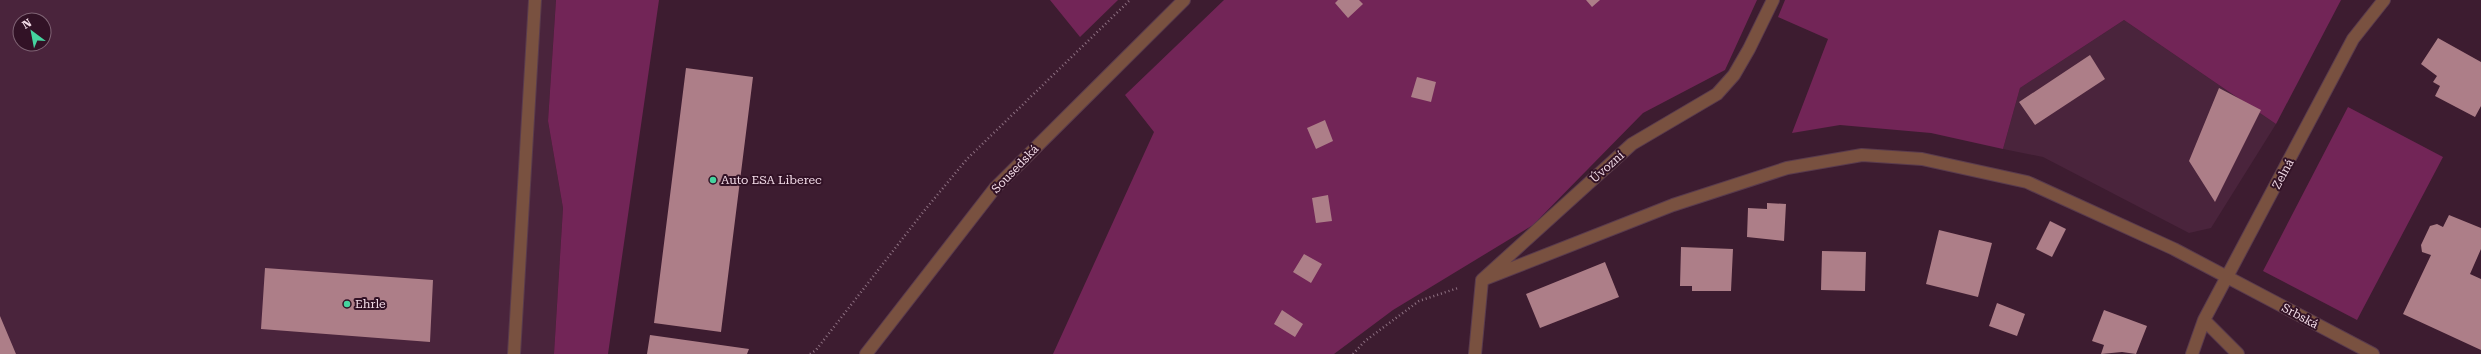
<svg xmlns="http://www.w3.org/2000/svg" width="2481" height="354" font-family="'Roboto Serif',serif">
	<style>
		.built { fill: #4a243c; fill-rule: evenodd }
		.green { fill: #722557 }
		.building { fill: #ad7e88 }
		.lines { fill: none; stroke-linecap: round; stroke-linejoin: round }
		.minor-casing { stroke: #5a3b4d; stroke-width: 14 }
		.path { stroke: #8f7283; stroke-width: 2.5; stroke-dasharray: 1 3; stroke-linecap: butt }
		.minor { stroke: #795140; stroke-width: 12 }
		.poi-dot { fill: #45d49f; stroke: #321226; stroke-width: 1.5 }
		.labels { text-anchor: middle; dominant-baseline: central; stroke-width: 4; stroke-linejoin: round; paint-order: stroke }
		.street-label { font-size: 12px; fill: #f3dce8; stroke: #321226 }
		.poi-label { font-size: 12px; fill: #f3dce8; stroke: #321226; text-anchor: start }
	</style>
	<rect width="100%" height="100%" fill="#3d1c30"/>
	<path class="built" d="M0 0H556L548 121 563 208 554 354H0ZM20 20H44V44H20Z
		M2124 20 2276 124 2211 228 2189 233 2043 157 2003 149 2020 88Z"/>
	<path class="green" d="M556 0H659L608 354H554L563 208 548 121Z
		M1050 0H1118L1080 37Z
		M1224 0H1757L1725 70 1643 113 1533 225 1393 310 1334 354H1053L1154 132 1125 95Z
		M1785 0H2341L2276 124 2124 20 2020 88 2003 149 1931 133 1840 125 1792 133 1828 39 1778 17Z
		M2348 107 2443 157 2357 320 2263 271Z"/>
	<path class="building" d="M1338 0H1359L1363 4 1348 18 1335 3Z
		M1586 0H1600L1592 7Z
		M2438 38 2481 62V106L2475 117 2435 96 2440 86 2433 82 2437 76 2421 64Z
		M2090 55 2105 79 2035 125 2019 102Z
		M686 68 753 77 721 332 654 323Z
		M1417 77 1436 82 1431 102 1411 97Z
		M2219 88 2261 110 2215 202 2189 161Z
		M1325 120 1333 141 1316 149 1307 128Z
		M1328 195 1332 221 1316 223 1312 198Z
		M1767 203 1786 204 1784 241 1747 237 1748 208 1767 209Z
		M2449 215 2481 228V249L2470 274 2481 279V350L2403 314 2431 255 2422 252 2421 245 2430 226 2437 224 2443 227Z
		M2050 221 2066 229 2052 257 2036 249Z
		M1939 230 1992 243 1978 297 1926 284Z
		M1681 247 1733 249 1731 291H1692V286H1680Z
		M1822 251 1866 252 1865 291 1821 290Z
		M1304 254 1322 264 1311 283 1293 272Z
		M1605 262 1619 297 1540 328 1526 294Z
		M265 268 433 280 430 342 261 329Z
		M1997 303 2025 314 2017 336 1989 326Z
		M1282 310 1303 324 1295 337 1274 324Z
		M2104 310 2147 326 2136 354 2122 352 2101 354 2104 345 2092 341Z
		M0 316 16 354H0Z
		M650 335 749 349 747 354H647Z"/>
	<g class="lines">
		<defs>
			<path id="minor" d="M1482 280 1673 205 1787 168 1862 155 1922 159 2027 182 2174 249 2373 354
				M2204 320 2238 354
				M514 354 535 0
				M866 354 995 188 1184 0
				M1475 354 1482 280 1632 144 1717 94 1734 75 1749 49 1773 0
				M2192 354 2204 320 2353 39 2384 0"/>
		</defs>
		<use href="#minor" class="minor-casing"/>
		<path class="path" d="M810 354 816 350 924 211 967 159 1130 0
			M1353 354 1365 341 1419 301 1458 288"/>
		<use href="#minor" class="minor"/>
	</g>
	<g class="poi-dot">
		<circle cx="713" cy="180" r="4"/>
		<circle cx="347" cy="304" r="4"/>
	</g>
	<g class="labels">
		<g class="street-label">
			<text transform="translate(1607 167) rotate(-42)">Úvozní</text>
			<text transform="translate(1015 169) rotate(-46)">Sousedská</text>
			<text transform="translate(2283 174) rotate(-62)">Zelná</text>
			<text transform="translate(2300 316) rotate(28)">Srbská</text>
		</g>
		<g class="poi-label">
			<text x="721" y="180">Auto ESA Liberec</text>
			<text x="355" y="304">Ehrle</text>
		</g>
	</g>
	<g transform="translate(32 32) rotate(328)"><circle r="19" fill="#321226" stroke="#7f6374"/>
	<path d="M0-3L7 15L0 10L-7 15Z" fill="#45d49f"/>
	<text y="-6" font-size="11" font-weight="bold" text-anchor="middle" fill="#f3dce8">N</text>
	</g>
</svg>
